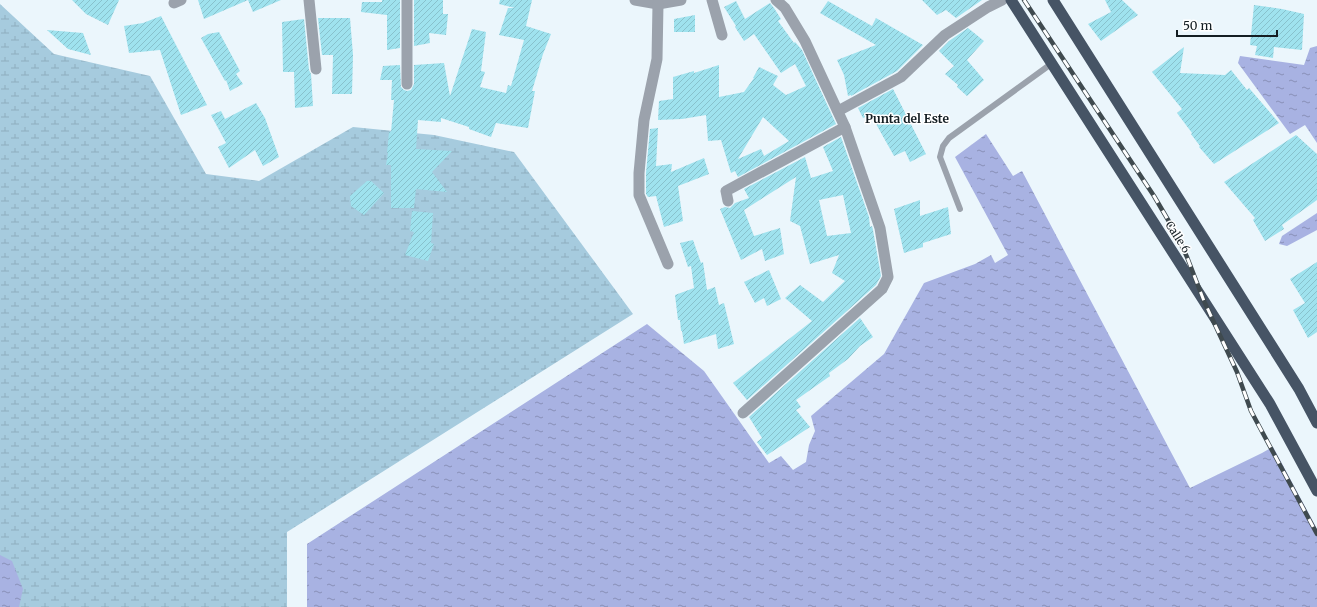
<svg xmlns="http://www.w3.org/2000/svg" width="1317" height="607" viewBox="0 0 1317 607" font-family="Merriweather,serif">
  <defs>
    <pattern id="wetland-marsh" width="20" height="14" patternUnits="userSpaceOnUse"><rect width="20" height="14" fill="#a6cbde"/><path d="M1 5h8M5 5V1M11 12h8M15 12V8" fill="none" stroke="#8eaebe"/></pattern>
    <pattern id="water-ripples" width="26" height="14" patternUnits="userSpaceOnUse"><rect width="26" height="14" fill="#a8b2e2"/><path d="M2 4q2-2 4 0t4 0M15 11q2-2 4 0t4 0" fill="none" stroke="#8890b7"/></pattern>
    <pattern id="building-hatch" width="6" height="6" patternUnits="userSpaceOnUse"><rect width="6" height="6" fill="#9fe2ee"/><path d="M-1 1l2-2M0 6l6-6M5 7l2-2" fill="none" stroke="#88c1cc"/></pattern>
  </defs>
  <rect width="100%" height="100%" fill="#ebf6fc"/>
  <path fill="url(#wetland-marsh)" d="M 0,4 L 54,54 L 150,76 L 206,174 L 259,181 L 353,127 L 434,135 L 514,152 L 633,314 L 287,532 L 287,607 L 0,607 Z"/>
  <g fill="url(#water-ripples)">
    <path d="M 1317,46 L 1317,143 L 1305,125 L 1290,134 L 1238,63 L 1240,56 L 1304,65 L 1310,48 Z"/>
    <path d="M 986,134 L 1013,176 L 1022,171 L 1190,488 L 1262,453 L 1317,422 L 1317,607 L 307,607 L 307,544 L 647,324 L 704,371 L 769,463 L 781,456 L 793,470 L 806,462 L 809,445 L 815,431 L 811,416 L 884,354 L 924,283 L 975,264 L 991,255 L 995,263 L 1008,255 L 955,157 Z"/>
    <path d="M 1317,213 L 1317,230 L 1287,246 L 1279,244 L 1282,236 Z"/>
    <path d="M 0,555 L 12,561 L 23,589 L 19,607 L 0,607 Z"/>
  </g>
  <path fill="#ebf6fc" d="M 1317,420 L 1317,529 L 1272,445 Z"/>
  <g fill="url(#building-hatch)" fill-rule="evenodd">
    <path d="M 72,0 L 119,0 L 108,25 L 86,14 Z"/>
    <path d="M 198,0 L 281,0 L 253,12 L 248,0 L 204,19 Z"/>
    <path d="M 382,0 L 400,0 L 400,48 L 387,50 L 387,15 L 361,12 L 362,2 L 382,2 Z"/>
    <path d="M 414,0 L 443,0 L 443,14 L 448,14 L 446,35 L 429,33 L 430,43 L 414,46 Z"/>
    <path d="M 500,0 L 532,0 L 526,26 L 551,34 L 543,54 L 532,91 L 535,91 L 528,128 L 496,123 L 491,137 L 469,129 L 469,127 L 441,118 L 441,122 L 418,120 L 416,149 L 452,151 L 432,172 L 447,192 L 416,189 L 414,208 L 391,208 L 391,165 L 386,165 L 388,153 L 387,153 L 389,132 L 391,132 L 394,100 L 391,100 L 392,80 L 380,80 L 383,66 L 400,65 L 401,87 L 404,90 L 407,91 L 411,90 L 414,84 L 414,65 L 444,63 L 450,96 L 472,29 L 486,32 L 481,71 L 485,72 L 480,87 L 506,93 L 508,85 L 511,86 L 524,40 L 499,35 L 508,8 L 515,8 L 499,4 Z"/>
    <path d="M 922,0 L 982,0 L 956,18 L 946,10 L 937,15 Z"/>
    <path d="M 1105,0 L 1122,0 L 1138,15 L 1101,41 L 1088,24 L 1111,12 Z"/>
    <path d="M 736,1 L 745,19 L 770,3 L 774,8 L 781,19 L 778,21 L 794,43 L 795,42 L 802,50 L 836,124 L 738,177 L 735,171 L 731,173 L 721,140 L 708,141 L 706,115 L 682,119 L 658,120 L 659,101 L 673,99 L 673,77 L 694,71 L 694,73 L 719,65 L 719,97 L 744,92 L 754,78 L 753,78 L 759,67 L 778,76 L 773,85 L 786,95 L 806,86 L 795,64 L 781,73 L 754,34 L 744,41 L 735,27 L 736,26 L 724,7 ZM 763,117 L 789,141 L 764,156 L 761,149 L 738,159 Z"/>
    <path d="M 828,1 L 872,26 L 876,18 L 923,45 L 897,71 L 851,96 L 851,95 L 848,96 L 844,75 L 837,60 L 876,45 L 820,13 Z"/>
    <path d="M 1254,5 L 1282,9 L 1304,14 L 1302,50 L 1274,47 L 1273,58 L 1255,55 L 1257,46 L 1250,45 Z"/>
    <path d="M 695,15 L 695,32 L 674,32 L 674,19 Z"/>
    <path d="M 161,16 L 207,105 L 181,115 L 160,50 L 129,53 L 124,26 L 143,23 Z"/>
    <path d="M 318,18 L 350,18 L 353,55 L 352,94 L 332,94 L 333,55 L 322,55 Z"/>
    <path d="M 304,19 L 309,70 L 311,74 L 313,106 L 295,108 L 294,72 L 283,72 L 282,22 Z"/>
    <path d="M 968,28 L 984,41 L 967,60 L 984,80 L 967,96 L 957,87 L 958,85 L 945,74 L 954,66 L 939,51 L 949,41 Z"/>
    <path d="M 47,30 L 83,33 L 91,55 L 68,49 Z"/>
    <path d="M 219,32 L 240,71 L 236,74 L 243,84 L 230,91 L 226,80 L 225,81 L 201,38 L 208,34 Z"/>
    <path d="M 1184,47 L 1180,73 L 1225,75 L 1231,70 L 1247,90 L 1249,88 L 1279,123 L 1214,164 L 1199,147 L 1200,146 L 1191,134 L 1192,133 L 1177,113 L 1182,109 L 1152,72 Z"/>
    <path d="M 893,89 L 926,154 L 910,162 L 905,151 L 894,156 L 871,115 L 863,118 L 858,108 Z"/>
    <path d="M 256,103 L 265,118 L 279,157 L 263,166 L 255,150 L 229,168 L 218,147 L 226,143 L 211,115 L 221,111 L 225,119 Z"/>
    <path d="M 658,128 L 656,166 L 672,164 L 671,172 L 704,158 L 709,174 L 678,186 L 683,221 L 664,227 L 656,196 L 648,197 L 646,194 L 646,173 L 650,129 Z"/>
    <path d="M 1296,135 L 1317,154 L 1317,200 L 1282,225 L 1284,229 L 1265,241 L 1253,220 L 1255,218 L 1224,182 Z"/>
    <path d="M 841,137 L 869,217 L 870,227 L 872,226 L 873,230 L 881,276 L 876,285 L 747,400 L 733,383 L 812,321 L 785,298 L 800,285 L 823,302 L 845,281 L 832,273 L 839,255 L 810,264 L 800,226 L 790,221 L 796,177 L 744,210 L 754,236 L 780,228 L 784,254 L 765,261 L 762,249 L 741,260 L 720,209 L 725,207 L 730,208 L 735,203 L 749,198 L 744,189 L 805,157 L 811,178 L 833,171 L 823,147 ZM 843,195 L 851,233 L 827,236 L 819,200 Z"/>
    <path d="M 367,181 L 371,181 L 384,193 L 364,215 L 351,206 L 350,196 Z"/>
    <path d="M 920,200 L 920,216 L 948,207 L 951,234 L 923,243 L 923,247 L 904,253 L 894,209 Z"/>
    <path d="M 412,211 L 433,213 L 431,243 L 434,244 L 428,261 L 405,255 L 414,232 L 410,231 Z"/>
    <path d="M 693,240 L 701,263 L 703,262 L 707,290 L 715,287 L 719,305 L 724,303 L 734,344 L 718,349 L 716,334 L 684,344 L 682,331 L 681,331 L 680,320 L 678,320 L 675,295 L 694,288 L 691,266 L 688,267 L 680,243 Z"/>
    <path d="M 1317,262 L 1317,332 L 1308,338 L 1293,310 L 1305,303 L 1290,279 Z"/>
    <path d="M 769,270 L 781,299 L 767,306 L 764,298 L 755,303 L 744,282 Z"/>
    <path d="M 860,318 L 873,337 L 860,346 L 848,359 L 829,373 L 830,376 L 796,400 L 801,407 L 796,410 L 810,427 L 767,455 L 757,442 L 762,438 L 749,417 Z"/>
  </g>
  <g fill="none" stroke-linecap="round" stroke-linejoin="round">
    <path stroke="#9ba2ac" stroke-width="6" d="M 960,209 L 940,157 L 943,146 L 949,138 L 1051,64"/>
    <g stroke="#9ba2ac" stroke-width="11">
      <path d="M 309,0 L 316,69"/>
      <path d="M 407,0 L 407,84"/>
      <path d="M 635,0 L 658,4 L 681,0"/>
      <path d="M 712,0 L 722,35"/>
      <path d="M 174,3 L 181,0"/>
      <path d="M 658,4 L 657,59 L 644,120 L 639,173 L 639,195 L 668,264"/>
      <path d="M 838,111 L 901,77 L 945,35 L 988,7 L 1002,0"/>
      <path d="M 728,201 L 726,191 L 845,127"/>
      <path d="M 743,413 L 882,289 L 888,277 L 880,228 L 845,127 L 805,41 L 785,8 L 776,0"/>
    </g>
    <g stroke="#465465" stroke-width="11">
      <path d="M 1011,0 L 1270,404 L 1317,491"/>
      <path d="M 1053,0 L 1299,389 L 1317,423"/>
    </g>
    <g stroke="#3f4a4f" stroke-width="4.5">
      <path id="rail" d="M 1024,0 L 1154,196 L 1174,230 L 1187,257 L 1204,301 L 1237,372 L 1251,411 L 1317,534"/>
    </g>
    <use href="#rail" stroke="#fff" stroke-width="3" stroke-dasharray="9" stroke-linecap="butt"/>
  </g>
  <g text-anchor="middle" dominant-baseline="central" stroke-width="3" stroke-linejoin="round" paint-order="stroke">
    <g font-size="11" fill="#141e23" stroke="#fff">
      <text transform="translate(1178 237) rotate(57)">Calle 6</text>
    </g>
    <g font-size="12" font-weight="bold" fill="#141e23" stroke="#fff">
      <text x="907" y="118">Punta del Este</text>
    </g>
  </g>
  <path d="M1177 30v6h100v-6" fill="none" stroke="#141e23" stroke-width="2"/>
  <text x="1183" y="30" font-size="12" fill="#141e23" stroke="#ffffff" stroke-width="3" paint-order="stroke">50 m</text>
</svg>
